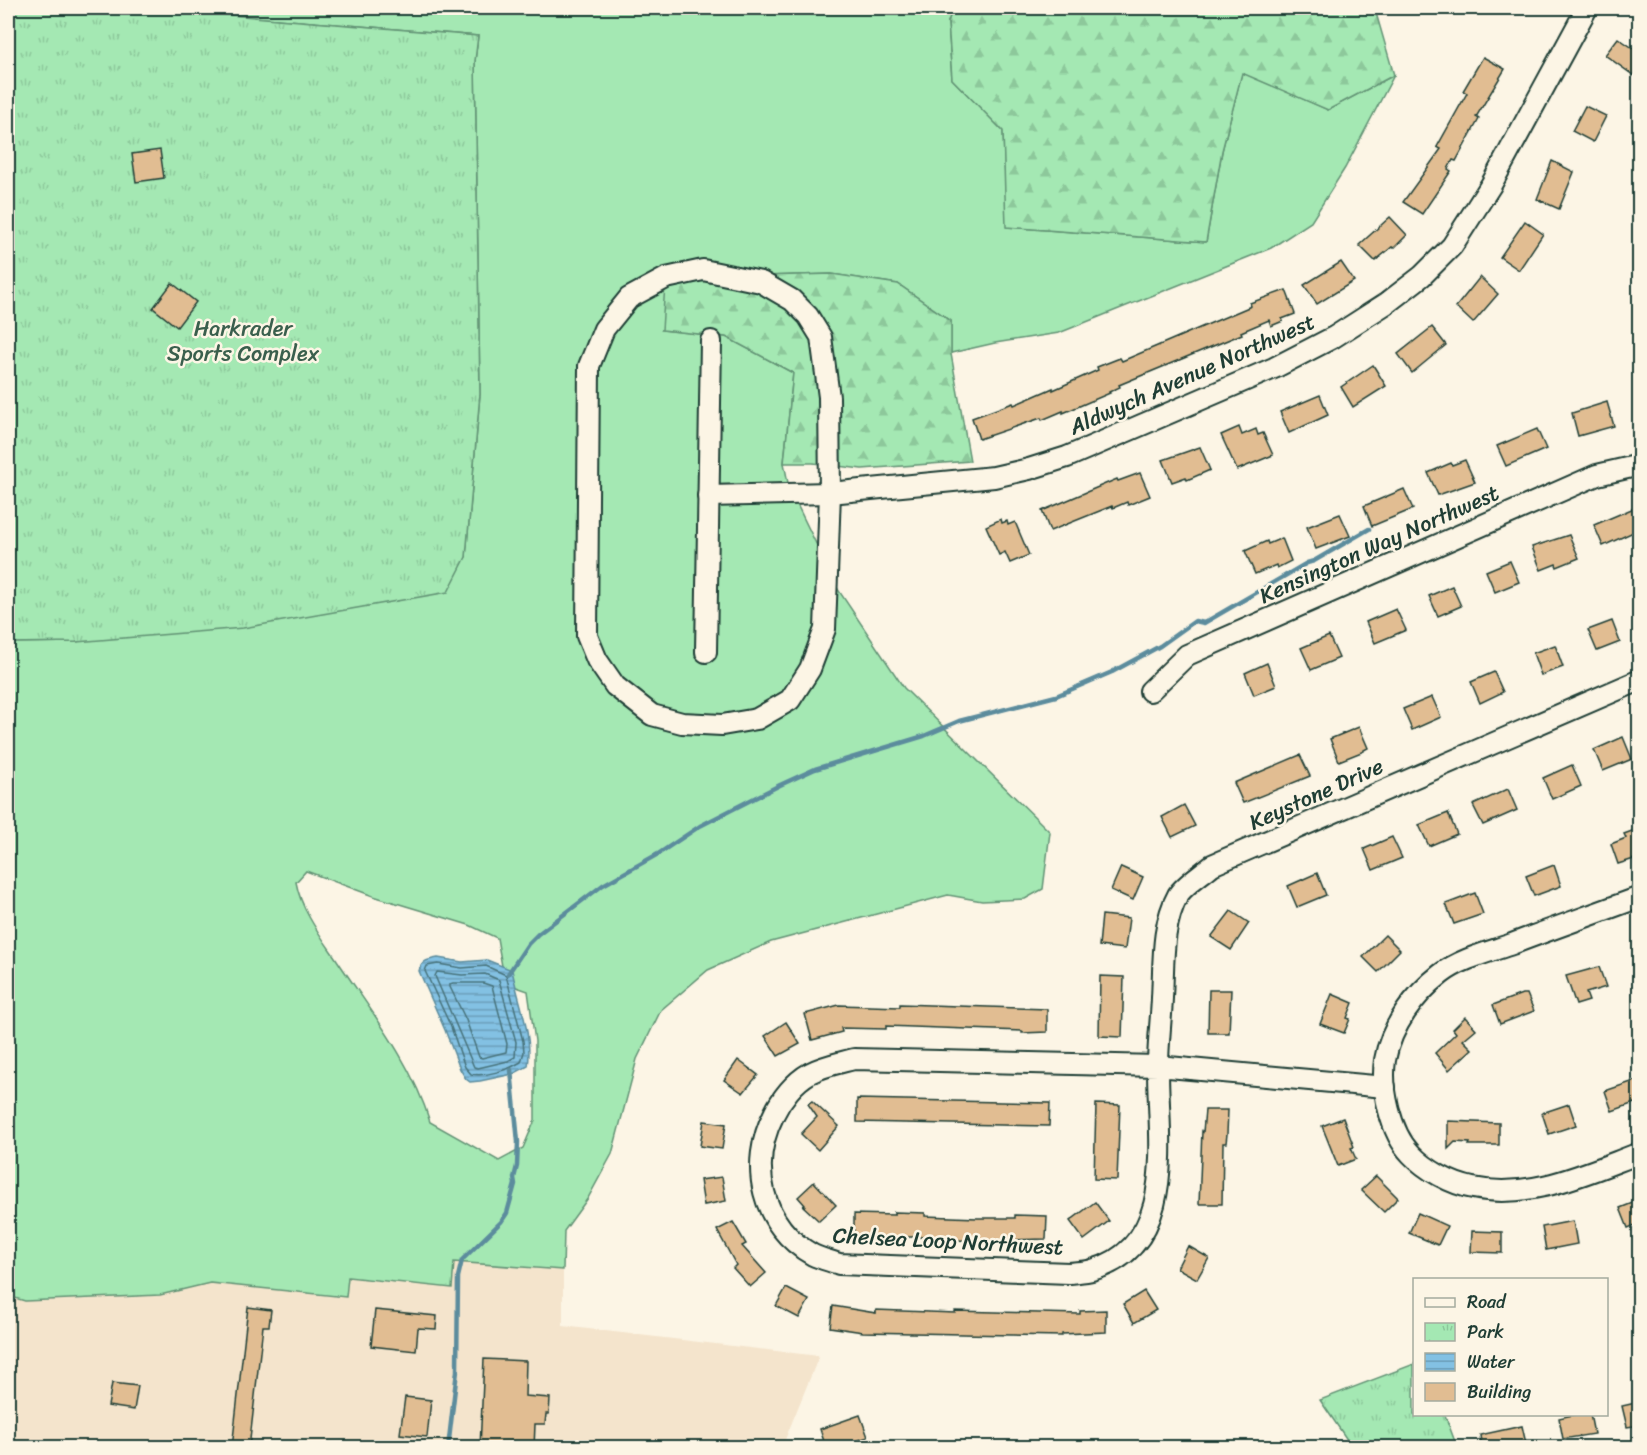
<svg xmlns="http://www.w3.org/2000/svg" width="1647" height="1455" viewBox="0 0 1647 1455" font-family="Sriracha,sans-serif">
  <defs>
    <pattern id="forest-firs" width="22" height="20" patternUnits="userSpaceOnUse" patternTransform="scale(1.5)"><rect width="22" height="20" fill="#a4e8b3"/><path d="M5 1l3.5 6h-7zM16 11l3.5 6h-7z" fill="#8dc89b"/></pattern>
    <pattern id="park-tufts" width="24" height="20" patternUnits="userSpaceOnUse" patternTransform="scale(1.5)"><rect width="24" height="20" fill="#a4e8b3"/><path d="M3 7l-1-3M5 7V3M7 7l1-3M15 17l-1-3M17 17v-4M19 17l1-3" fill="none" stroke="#8dc89b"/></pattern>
    <pattern id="water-rules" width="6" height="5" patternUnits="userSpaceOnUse" patternTransform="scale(1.5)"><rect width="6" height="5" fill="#83c1e3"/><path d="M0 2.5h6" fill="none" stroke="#6b9eb9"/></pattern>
  </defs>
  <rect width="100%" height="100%" fill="#fcf5e5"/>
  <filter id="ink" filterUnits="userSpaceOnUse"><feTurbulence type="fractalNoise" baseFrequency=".0167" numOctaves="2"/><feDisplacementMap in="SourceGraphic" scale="12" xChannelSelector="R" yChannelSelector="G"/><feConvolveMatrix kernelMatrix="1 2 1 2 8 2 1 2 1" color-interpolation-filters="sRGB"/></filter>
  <g filter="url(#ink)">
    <path fill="#f4e4cc" d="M 453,1262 L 563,1270 L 563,1326 L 819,1356 L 782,1447 L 8,1447 L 8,1296 L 25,1301 L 160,1295 L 210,1283 L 346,1297 L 347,1277 L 451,1287 Z"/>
    <path fill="#a4e8b3" stroke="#629274" stroke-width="1.5" fill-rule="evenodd" d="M 182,8 L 953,8 L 948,22 L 952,79 L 1003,131 L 1007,227 L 1206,242 L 1222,151 L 1242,72 L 1328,110 L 1394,75 L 1345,168 L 1311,222 L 1271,248 L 1059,333 L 995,343 L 951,353 L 951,321 L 898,284 L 831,274 L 729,277 L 662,330 L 726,337 L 793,373 L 784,463 L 789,488 L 839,591 L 904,688 L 1050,832 L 1043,889 L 1025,899 L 982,901 L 948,895 L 771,942 L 708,970 L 661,1010 L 637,1059 L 612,1154 L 588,1198 L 564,1231 L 563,1270 L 454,1262 L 452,1288 L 348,1277 L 346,1297 L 210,1283 L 160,1295 L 25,1301 L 8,1296 L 8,643 L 76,642 L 466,557 L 480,394 L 475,61 L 478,36 L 195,12 ZM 306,871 L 373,896 L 469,925 L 497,938 L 505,983 L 528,991 L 535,1041 L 535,1120 L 523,1148 L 499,1161 L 430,1122 C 412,1063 373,1014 339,963 C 323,939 301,911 296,882 Z"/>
    <g fill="url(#forest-firs)" stroke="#629274" stroke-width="1.5">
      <path d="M 953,8 L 1376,8 L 1376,13 L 1394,75 L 1328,110 L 1242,73 L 1222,151 L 1206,242 L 1006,227 L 1003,131 L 952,79 L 948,22 Z"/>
      <path d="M 832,274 L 898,284 L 951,321 L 951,354 L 970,461 L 862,469 L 813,463 L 784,463 L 793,373 L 726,337 L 662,330 L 665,284 L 729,277 Z"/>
    </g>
    <g fill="url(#park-tufts)" stroke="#629274" stroke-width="1.5">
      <path d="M 8,8 L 182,8 L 195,12 L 478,36 L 475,61 L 480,394 L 466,557 L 448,592 L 243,628 L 76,642 L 8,643 Z"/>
      <path d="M 1414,1364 L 1414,1414 L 1445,1415 L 1457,1447 L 1352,1447 L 1320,1400 Z"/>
    </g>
    <path fill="url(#water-rules)" stroke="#5b8c9d" stroke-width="1.5" d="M 438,958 L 462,962 L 487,960 L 512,970 C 518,1001 533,1035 528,1066 L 513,1074 L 480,1081 L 470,1082 L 466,1079 L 460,1069 L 445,1030 L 419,971 C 422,960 428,960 438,958 Z"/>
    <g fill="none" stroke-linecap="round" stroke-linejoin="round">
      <g stroke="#47727a" stroke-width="1.5">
        <path d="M 438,964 L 462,968 L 486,966 L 506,975 L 523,1041 L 524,1052 L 521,1062 C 508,1070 486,1077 471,1074 L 465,1067 L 451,1027 L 425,971 L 427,966 Z"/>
        <path d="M 437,972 L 462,975 L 485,974 L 499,980 L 516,1042 L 515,1057 L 508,1061 L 478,1068 L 474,1067 L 435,976 Z"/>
        <path d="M 453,983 L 483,983 L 492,986 L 507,1044 L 506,1052 L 482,1058 L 479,1057 L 466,1020 L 450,987 L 450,984 Z"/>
      </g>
      <g stroke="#5b8c9d" stroke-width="4.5">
        <path d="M 508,974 L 528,944 L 538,934 L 603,885 L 658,854 L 700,826 L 780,785 L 815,769 L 924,736 L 959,721 L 1056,696 L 1112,672 L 1160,646 L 1195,621 L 1204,623 L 1307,563 L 1314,561 L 1369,529"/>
        <path d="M 448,1448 L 457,1371 L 458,1277 L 462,1260 L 501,1222 L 507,1213 L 515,1184 L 514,1178 L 517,1166 L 518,1142 L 511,1070"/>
      </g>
    </g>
    <g fill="#e1bd92" stroke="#1f3d34" stroke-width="1.5">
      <path d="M 1618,38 L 1640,53 L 1640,80 L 1605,55 Z"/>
      <path d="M 1483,57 L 1505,69 L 1476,117 L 1479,119 L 1456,161 L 1453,160 L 1448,169 L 1451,171 L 1422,214 L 1403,202 L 1441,149 L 1437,147 L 1467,93 L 1463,91 Z"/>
      <path d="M 1585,106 L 1606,116 L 1593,142 L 1572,131 Z"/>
      <path d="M 160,150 L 164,178 L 136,182 L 132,154 Z"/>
      <path d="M 1552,161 L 1574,172 L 1559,209 L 1537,199 Z"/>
      <path d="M 1390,217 L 1407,235 L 1394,248 L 1392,247 L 1375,261 L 1359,245 Z"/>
      <path d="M 1525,221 L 1543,234 L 1519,270 L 1500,257 Z"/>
      <path d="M 1341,262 L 1354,281 L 1317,304 L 1304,285 Z"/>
      <path d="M 1480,277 L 1498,294 L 1473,323 L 1456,307 Z"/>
      <path d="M 172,283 L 196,302 L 177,327 L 153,308 Z"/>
      <path d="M 1286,290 L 1295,314 L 1282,319 L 1283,321 L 1271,326 L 1269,320 L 1241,332 L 1242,334 L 1119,385 L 1120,387 L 1109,392 L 1110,393 L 1063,413 L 1063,411 L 1042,420 L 1041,418 L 979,439 L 972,418 L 1013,403 L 1014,405 L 1053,388 L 1053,390 L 1098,370 L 1097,367 L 1120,358 L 1122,361 L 1251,306 L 1250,303 Z"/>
      <path d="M 1432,327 L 1446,345 L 1412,373 L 1398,354 Z"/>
      <path d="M 1373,365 L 1386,386 L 1353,407 L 1341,387 Z"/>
      <path d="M 1320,395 L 1328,415 L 1289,433 L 1280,412 Z"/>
      <path d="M 1607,402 L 1614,426 L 1578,436 L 1572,413 Z"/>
      <path d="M 1239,427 L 1242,435 L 1256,429 L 1258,435 L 1263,433 L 1273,455 L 1237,470 L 1221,435 Z"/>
      <path d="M 1537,429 L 1546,449 L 1506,466 L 1497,446 Z"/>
      <path d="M 1200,447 L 1210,470 L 1187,480 L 1186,477 L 1172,482 L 1163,460 Z"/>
      <path d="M 1465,460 L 1475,482 L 1438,495 L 1428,473 L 1451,463 L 1452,465 Z"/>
      <path d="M 1140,473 L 1150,496 L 1128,505 L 1127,502 L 1113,508 L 1112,506 L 1050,531 L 1042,511 L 1117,479 L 1118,481 Z"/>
      <path d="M 1404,489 L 1413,509 L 1372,526 L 1364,506 Z"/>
      <path d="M 1634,508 L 1640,522 L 1640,529 L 1603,546 L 1594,525 Z"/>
      <path d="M 1340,514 L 1350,536 L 1316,549 L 1307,527 Z"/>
      <path d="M 1001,519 L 1002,523 L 1007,521 L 1008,525 L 1015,522 L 1029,555 L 1010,563 L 1005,552 L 999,555 L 986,526 Z"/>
      <path d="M 1569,535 L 1579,558 L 1557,567 L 1556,564 L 1541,570 L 1532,547 Z"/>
      <path d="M 1282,538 L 1291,561 L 1277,568 L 1276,565 L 1255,574 L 1245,551 L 1267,541 L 1268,544 Z"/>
      <path d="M 1510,561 L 1519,582 L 1495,592 L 1486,571 Z"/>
      <path d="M 1452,586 L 1461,606 L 1438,616 L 1429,596 Z"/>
      <path d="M 1396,609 L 1406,630 L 1375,643 L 1366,622 Z"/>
      <path d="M 1612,621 L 1620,642 L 1597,651 L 1588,630 Z"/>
      <path d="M 1329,636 L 1339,658 L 1311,670 L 1301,648 Z"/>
      <path d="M 1555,645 L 1563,667 L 1541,675 L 1533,653 Z"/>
      <path d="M 1267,663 L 1276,686 L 1254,695 L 1245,673 Z"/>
      <path d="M 1494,672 L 1503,692 L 1480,703 L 1471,682 Z"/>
      <path d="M 1432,697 L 1441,717 L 1412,730 L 1403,709 Z"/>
      <path d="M 1359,727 L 1368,748 L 1364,750 L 1364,751 L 1339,761 L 1330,739 Z"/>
      <path d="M 1623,737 L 1632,759 L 1603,771 L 1594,750 Z"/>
      <path d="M 1300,755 L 1310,776 L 1243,803 L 1234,783 Z"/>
      <path d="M 1572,765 L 1581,786 L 1552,799 L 1543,778 Z"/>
      <path d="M 1508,789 L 1517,810 L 1483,825 L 1473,805 Z"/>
      <path d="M 1184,805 L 1195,826 L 1172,837 L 1162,817 Z"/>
      <path d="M 1448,813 L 1457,834 L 1429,846 L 1419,825 Z"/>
      <path d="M 1640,828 L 1640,870 L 1638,870 L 1634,859 L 1618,864 L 1611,844 L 1626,838 L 1624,834 Z"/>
      <path d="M 1392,837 L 1402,858 L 1373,870 L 1364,849 Z"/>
      <path d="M 1554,865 L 1561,886 L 1534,896 L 1526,876 Z"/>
      <path d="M 1121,867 L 1143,877 L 1133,900 L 1111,890 Z"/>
      <path d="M 1317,873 L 1326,895 L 1297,907 L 1288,886 Z"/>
      <path d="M 1475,893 L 1483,914 L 1454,924 L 1446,904 Z"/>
      <path d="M 1231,911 L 1249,923 L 1231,950 L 1211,937 Z"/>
      <path d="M 1102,915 L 1129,918 L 1125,949 L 1099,946 Z"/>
      <path d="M 1385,935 L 1400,950 L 1378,972 L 1363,957 Z"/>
      <path d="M 1599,967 L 1606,987 L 1586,993 L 1589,1001 L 1576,1005 L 1566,976 Z"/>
      <path d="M 1100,976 L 1124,977 L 1122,1037 L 1099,1036 Z"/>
      <path d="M 1209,990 L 1231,990 L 1229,1033 L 1208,1033 Z"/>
      <path d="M 1332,994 L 1353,1003 L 1347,1018 L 1350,1019 L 1344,1033 L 1320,1024 Z"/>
      <path d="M 1522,994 L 1527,994 L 1534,1011 L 1500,1024 L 1493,1005 Z"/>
      <path d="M 900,1004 L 1047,1009 L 1047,1032 L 1022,1033 L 1022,1031 L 886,1026 L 886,1029 L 841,1028 L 842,1032 L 812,1040 L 805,1014 L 839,1005 L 900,1007 Z"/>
      <path d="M 1465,1017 L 1476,1029 L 1463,1040 L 1472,1049 L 1449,1070 L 1435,1053 L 1456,1033 L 1453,1029 Z"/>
      <path d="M 786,1022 L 800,1044 L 778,1056 L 765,1036 Z"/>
      <path d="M 738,1060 L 758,1075 L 743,1093 L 724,1080 Z"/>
      <path d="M 1640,1079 L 1640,1101 L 1612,1111 L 1605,1091 Z"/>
      <path d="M 857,1099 L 1050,1103 L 1049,1126 L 857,1122 Z"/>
      <path d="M 812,1101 L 839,1126 L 818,1150 L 801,1134 L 817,1117 L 808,1104 Z"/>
      <path d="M 1096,1104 L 1120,1105 L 1117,1180 L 1094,1179 Z"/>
      <path d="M 1569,1104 L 1576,1125 L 1549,1134 L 1542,1113 Z"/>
      <path d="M 1205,1110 L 1228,1110 L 1227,1134 L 1226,1143 L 1223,1143 L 1222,1204 L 1199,1204 L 1202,1131 L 1203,1132 Z"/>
      <path d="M 1343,1118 L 1354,1147 L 1351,1148 L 1356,1159 L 1338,1166 L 1322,1126 Z"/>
      <path d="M 704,1121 L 726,1124 L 722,1149 L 700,1146 Z"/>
      <path d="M 1448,1121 L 1499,1123 L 1499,1145 L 1469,1145 L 1470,1143 L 1455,1142 L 1448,1149 Z"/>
      <path d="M 1376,1176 L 1398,1198 L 1384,1212 L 1361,1190 Z"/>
      <path d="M 722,1177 L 726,1201 L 704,1205 L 700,1180 Z"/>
      <path d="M 814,1182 L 836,1205 L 819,1221 L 803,1206 L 805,1205 L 798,1197 Z"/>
      <path d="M 1640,1200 L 1640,1223 L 1628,1228 L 1620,1208 Z"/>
      <path d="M 1095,1202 L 1109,1221 L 1084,1240 L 1070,1221 Z"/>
      <path d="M 894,1212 L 925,1213 L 925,1216 L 977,1218 L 1015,1218 L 1015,1215 L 1047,1216 L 1046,1239 L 979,1241 L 933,1239 L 933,1237 L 854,1237 L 854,1214 L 894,1215 Z"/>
      <path d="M 1418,1213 L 1447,1226 L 1438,1245 L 1409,1233 Z"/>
      <path d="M 1573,1221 L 1577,1244 L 1546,1250 L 1542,1227 Z"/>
      <path d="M 733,1222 L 746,1244 L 742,1246 L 766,1273 L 750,1287 L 733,1268 L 736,1265 L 717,1230 Z"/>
      <path d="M 1472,1231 L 1502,1232 L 1502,1253 L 1471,1252 Z"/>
      <path d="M 1188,1246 L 1209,1258 L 1197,1279 L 1177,1268 Z"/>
      <path d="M 786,1288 L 809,1300 L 799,1318 L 776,1306 Z"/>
      <path d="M 1144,1291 L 1156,1310 L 1134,1323 L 1123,1304 Z"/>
      <path d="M 833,1306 L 876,1313 L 876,1310 L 955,1313 L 955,1311 L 1080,1314 L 1080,1311 L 1106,1310 L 1106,1332 L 1062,1334 L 1062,1336 L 863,1332 L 830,1327 Z"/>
      <path d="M 248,1307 L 271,1310 L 269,1326 L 263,1326 L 249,1448 L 232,1448 Z"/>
      <path d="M 375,1310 L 437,1316 L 436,1329 L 418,1328 L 416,1351 L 371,1346 Z"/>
      <path d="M 484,1359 L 526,1361 L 525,1396 L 550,1398 L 549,1414 L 546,1414 L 545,1424 L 535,1424 L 534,1448 L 480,1448 Z"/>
      <path d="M 112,1383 L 138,1386 L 134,1410 L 108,1406 Z"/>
      <path d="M 405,1397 L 431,1400 L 427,1437 L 400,1434 Z"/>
      <path d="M 1640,1402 L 1640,1425 L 1627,1427 L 1622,1406 Z"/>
      <path d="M 1577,1414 L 1590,1414 L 1594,1434 L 1563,1439 L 1559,1418 Z"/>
      <path d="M 860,1415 L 868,1437 L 859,1440 L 861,1444 L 851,1448 L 826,1448 L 820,1429 Z"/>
      <path d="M 1522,1426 L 1527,1448 L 1482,1448 L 1480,1435 Z"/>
    </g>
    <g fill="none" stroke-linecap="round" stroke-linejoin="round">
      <g stroke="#1f3d34" stroke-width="24">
        <g id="minor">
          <path d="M 703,270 L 761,282 L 792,300 L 808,316 L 821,337 L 829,397 L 830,493 L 825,629 L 810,669 L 790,700 L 757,719 L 722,725 L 682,723 L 652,715 L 615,686 L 597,660 L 587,636 L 589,366 L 604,329 L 629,298 L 666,278 Z"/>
          <path d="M 708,496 L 830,493 L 994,477 L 1029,469 L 1067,457 L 1274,368 L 1334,337 L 1387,303 L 1422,276 L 1452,246 L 1491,185 L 1587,8"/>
          <path d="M 706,652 L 711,341"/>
          <path d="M 1150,691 L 1187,655 L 1597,475 L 1640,465"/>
          <path d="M 1640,897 C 1597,913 1554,928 1512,944 C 1489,952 1460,959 1441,974 C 1415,994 1391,1026 1385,1060 C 1381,1088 1390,1132 1411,1154 C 1426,1170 1451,1184 1473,1188 C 1531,1200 1586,1173 1640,1153"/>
          <path d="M 1385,1087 L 1158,1066 L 854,1059 C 839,1063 823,1066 810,1073 C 794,1082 781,1099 774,1114 C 748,1165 761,1226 813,1255 C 821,1259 831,1261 839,1264 L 1069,1273 C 1076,1272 1085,1272 1092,1270 C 1181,1245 1157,1134 1158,1066 C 1158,1044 1161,1021 1162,998 C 1164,964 1161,926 1178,895 C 1185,884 1202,874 1212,865 L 1640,680"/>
        </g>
      </g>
      <use href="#minor" stroke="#fcf5e5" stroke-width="20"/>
    </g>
  </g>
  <g text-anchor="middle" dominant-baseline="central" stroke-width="5" stroke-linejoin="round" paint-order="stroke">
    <g font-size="22" fill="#3a5f4d" stroke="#fcf5e5">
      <text x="243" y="328">Harkrader<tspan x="243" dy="25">Sports Complex</tspan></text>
    </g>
    <g font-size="22" fill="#1f3d34" stroke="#fcf5e5">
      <text transform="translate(1192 374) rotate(-24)">Aldwych Avenue Northwest</text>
      <text transform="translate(1379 544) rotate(-24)">Kensington Way Northwest</text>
      <text transform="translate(1316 794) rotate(-24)">Keystone Drive</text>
      <text transform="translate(948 1241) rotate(3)">Chelsea Loop Northwest</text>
    </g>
  </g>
  <rect width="1647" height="1455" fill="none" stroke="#fcf5e5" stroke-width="30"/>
  <rect x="15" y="15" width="1617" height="1425" fill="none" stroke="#1f3d34" stroke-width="2" filter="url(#ink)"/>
  <rect x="1413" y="1278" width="195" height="138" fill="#fcf5e5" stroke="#a4ab9e" stroke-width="1.5"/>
  <rect x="1425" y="1298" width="30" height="9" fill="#fcf5e5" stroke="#a4ab9e" stroke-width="1.5"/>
  <text x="1467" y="1308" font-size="18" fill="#1f3d34">Road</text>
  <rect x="1425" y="1323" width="30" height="18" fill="url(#park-tufts)" stroke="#a4ab9e" stroke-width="1.5"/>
  <text x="1467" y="1338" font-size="18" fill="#1f3d34">Park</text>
  <rect x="1425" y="1353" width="30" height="18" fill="url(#water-rules)" stroke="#a4ab9e" stroke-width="1.5"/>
  <text x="1467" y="1368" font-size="18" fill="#1f3d34">Water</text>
  <rect x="1425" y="1383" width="30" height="18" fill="#e1bd92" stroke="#a4ab9e" stroke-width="1.5"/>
  <text x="1467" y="1398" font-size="18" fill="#1f3d34">Building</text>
</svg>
